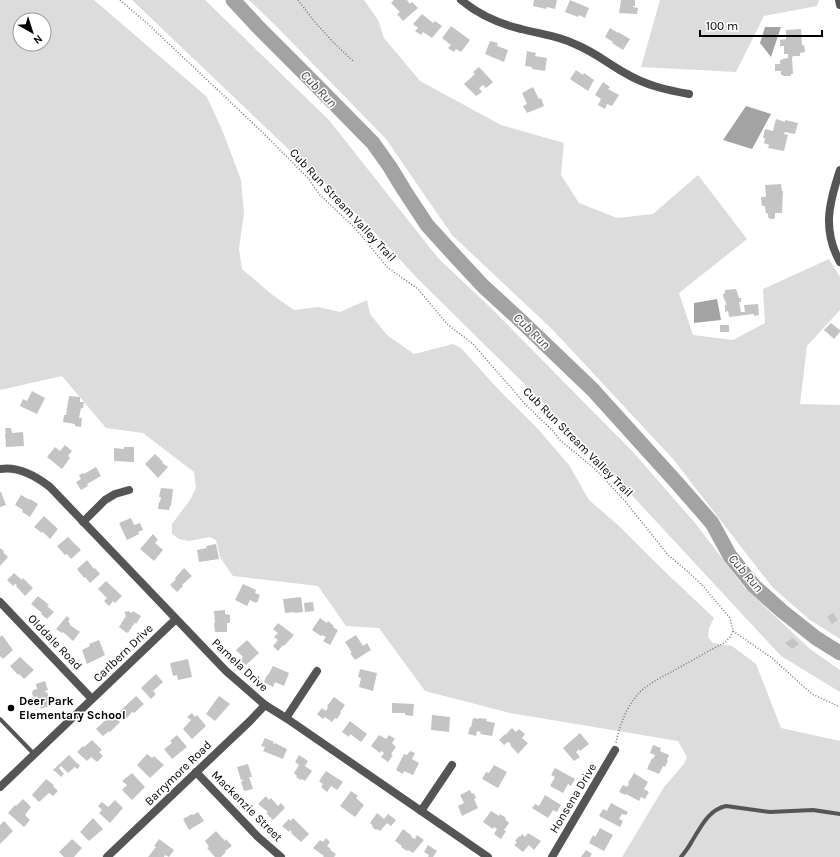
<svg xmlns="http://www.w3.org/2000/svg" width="840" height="857" viewBox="0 0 840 857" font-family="Karla,sans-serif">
  <rect width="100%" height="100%" fill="#fff"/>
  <g fill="#dcdcdc" fill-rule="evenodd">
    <path d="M 0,0 L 94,0 L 207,97 L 223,132 L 241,180 L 244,213 L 239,249 L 242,269 L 270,293 L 294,310 L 318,307 L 340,312 L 367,300 L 370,314 L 387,335 L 414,354 L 453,344 L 461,348 L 498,389 L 538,429 L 569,465 L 589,500 L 619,526 L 659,566 L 714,618 L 709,628 L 708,637 L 713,643 L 732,646 L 756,664 L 781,728 L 840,741 L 840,857 L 622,857 L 664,787 L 684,764 L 687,757 L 678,741 L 510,713 L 425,691 L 379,628 L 346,626 L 318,586 L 233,576 L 220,557 L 216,540 L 210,537 L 189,541 L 179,539 L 172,534 L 172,524 L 190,500 L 196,488 L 194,472 L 143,433 L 106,428 L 62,376 L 0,390 ZM 20,20 L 44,20 L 44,44 L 20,44 Z"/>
    <path d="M 132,0 L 205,0 L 329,120 L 438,258 L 494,311 L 633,452 L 695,523 L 744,587 L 810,649 L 840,670 L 840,692 L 781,656 L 575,434 L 417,278 L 367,224 Z"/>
    <path d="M 249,0 L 364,0 L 378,20 L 384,38 L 420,81 L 501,125 L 564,143 L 561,175 L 579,203 L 617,218 L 653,214 L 698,175 L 747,239 L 679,293 L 693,335 L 733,340 L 765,323 L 763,289 L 829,259 L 840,277 L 840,310 L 807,346 L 800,404 L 840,405 L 840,639 L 810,620 L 773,588 L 673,459 L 552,329 L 452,235 L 386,139 L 277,27 Z"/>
    <path d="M 660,0 L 819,0 L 817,6 L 764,16 L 736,72 L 641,67 Z"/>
  </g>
  <g fill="#a3a3a3">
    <path d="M 765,27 L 781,27 L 771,57 L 760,43 Z"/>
    <path d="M 746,106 L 771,114 L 752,149 L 723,140 Z"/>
    <path d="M 717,299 L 721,320 L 694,323 L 694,303 Z"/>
  </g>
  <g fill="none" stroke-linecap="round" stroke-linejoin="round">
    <path stroke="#a3a3a3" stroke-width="15" d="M 233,0 L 259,28 L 315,84 L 373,143 L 390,167 L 404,190 L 427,225 L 456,257 L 483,286 L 519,319 L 593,390 L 677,483 L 712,523 L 730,556 L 754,586 L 782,611 L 816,638 L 840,653"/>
  </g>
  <g fill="#c4c4c4">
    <path d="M 394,0 L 407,0 L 410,4 L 412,2 L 418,8 L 403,21 L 397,14 L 400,12 L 391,3 Z"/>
    <path d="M 534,0 L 557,0 L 555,9 L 547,7 L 546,9 L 533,6 Z"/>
    <path d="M 570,0 L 589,8 L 585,18 L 579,15 L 578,17 L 565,12 Z"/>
    <path d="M 621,0 L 635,0 L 635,6 L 633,6 L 633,7 L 638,8 L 637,14 L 619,13 Z"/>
    <path d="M 422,14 L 433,23 L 435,21 L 442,26 L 432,38 L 423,32 L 421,35 L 415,31 L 418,28 L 413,24 Z"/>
    <path d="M 451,26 L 470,40 L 461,52 L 456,49 L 454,52 L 448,48 L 451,45 L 442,38 Z"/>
    <path d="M 610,28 L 618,33 L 618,32 L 630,39 L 623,50 L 612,43 L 613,42 L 605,37 Z"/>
    <path d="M 801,29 L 802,45 L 804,45 L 805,52 L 800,53 L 800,56 L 793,56 L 792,58 L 793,74 L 791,74 L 791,76 L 783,76 L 783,75 L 781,75 L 781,71 L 775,71 L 775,64 L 780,64 L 780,60 L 782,60 L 782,59 L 788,58 L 788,54 L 784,54 L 784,46 L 780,46 L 780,40 L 786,39 L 786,30 Z"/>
    <path d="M 490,41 L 498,43 L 497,46 L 508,50 L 504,62 L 485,54 Z"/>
    <path d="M 527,51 L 536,53 L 535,56 L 547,58 L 545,71 L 532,69 L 532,67 L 525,66 Z"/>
    <path d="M 479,67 L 493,82 L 486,88 L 483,85 L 479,88 L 482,92 L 476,96 L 464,84 L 475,74 L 473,72 Z"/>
    <path d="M 576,70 L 583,75 L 584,73 L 594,80 L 588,91 L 570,79 Z"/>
    <path d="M 603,82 L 610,87 L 608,89 L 619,95 L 612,106 L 607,104 L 605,109 L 598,105 L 601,99 L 595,95 Z"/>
    <path d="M 533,87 L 539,99 L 541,98 L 544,106 L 527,113 L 523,106 L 527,104 L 522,93 Z"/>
    <path d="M 776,119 L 785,122 L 785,120 L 798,123 L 795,134 L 785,132 L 784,134 L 788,135 L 784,151 L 768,148 L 769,145 L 764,143 L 765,138 L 763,138 L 765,129 L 773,131 Z"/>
    <path d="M 781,184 L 782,191 L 783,191 L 782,213 L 775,213 L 775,217 L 774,219 L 770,219 L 768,217 L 768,213 L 766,214 L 765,206 L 762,206 L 761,197 L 765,197 L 766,196 L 765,185 Z"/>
    <path d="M 736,289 L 739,298 L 741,298 L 741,302 L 739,302 L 741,312 L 745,312 L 744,305 L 758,304 L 759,315 L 754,316 L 754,314 L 729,317 L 728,311 L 725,312 L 725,305 L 727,305 L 726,304 L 725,300 L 726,299 L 724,300 L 723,294 L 725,293 L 725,290 Z"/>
    <path d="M 831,323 L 840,330 L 840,332 L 834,339 L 824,330 Z"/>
    <rect x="720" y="325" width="9" height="7"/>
    <path d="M 32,391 L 45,398 L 37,414 L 20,406 L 23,399 L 27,401 Z"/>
    <path d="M 69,396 L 80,397 L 80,402 L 84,402 L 83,408 L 81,408 L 79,418 L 82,418 L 81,427 L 75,426 L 75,424 L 63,422 L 64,415 L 66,415 Z"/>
    <path d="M 5,428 L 11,428 L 12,433 L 23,432 L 24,446 L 6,447 L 5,433 L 6,433 Z"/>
    <path d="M 65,445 L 72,451 L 68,456 L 70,458 L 62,469 L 47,457 L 55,447 L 60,451 Z"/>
    <path d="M 124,447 L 134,447 L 134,462 L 114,461 L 114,448 L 124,449 Z"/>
    <path d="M 155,454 L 163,462 L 162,463 L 168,467 L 158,478 L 145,464 Z"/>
    <path d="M 96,467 L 101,476 L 87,484 L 88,486 L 81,490 L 76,482 L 81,479 L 79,475 L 83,473 L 84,474 Z"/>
    <path d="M 161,488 L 173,489 L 171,506 L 170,506 L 169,510 L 158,509 L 159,502 L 160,502 L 161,497 L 159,497 Z"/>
    <path d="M 0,492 L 1,492 L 6,505 L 0,507 Z"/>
    <path d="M 21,495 L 30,500 L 30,499 L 38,504 L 30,517 L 22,512 L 23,510 L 15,505 Z"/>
    <path d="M 44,516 L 58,529 L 50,539 L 43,532 L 42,533 L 34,527 Z"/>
    <path d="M 131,518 L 134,525 L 140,523 L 143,530 L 138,532 L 139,534 L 127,540 L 119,523 Z"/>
    <path d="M 153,534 L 158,540 L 155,543 L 163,550 L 154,561 L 140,549 Z"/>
    <path d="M 68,537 L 81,550 L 71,559 L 67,554 L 65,555 L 57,546 Z"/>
    <path d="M 216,544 L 219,559 L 199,562 L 197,550 L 207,548 L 206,546 Z"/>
    <path d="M 0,548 L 4,551 L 3,552 L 8,557 L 0,566 Z"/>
    <path d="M 87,560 L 94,569 L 95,568 L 100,574 L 90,583 L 85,577 L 84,578 L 77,569 Z"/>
    <path d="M 184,568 L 192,576 L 182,585 L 183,586 L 177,592 L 170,585 L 176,579 L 175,578 Z"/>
    <path d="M 14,573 L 22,580 L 23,578 L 33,588 L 25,596 L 16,586 L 17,585 L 15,584 L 13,586 L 7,580 Z"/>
    <path d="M 106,581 L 122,596 L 115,603 L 113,601 L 109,606 L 104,601 L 107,598 L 98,589 Z"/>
    <path d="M 243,584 L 256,590 L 255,593 L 260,595 L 257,603 L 256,602 L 256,603 L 250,600 L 247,606 L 235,600 Z"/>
    <path d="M 38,596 L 49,605 L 47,606 L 54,612 L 47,619 L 41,614 L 42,613 L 31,604 Z"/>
    <path d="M 301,597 L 303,612 L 294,613 L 294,612 L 285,613 L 283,599 Z"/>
    <path d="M 313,602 L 314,611 L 305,612 L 304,603 Z"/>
    <path d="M 225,610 L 225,614 L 230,615 L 230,623 L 227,623 L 227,632 L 215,632 L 214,623 L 215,623 L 214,611 Z"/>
    <path d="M 126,611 L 127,612 L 128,611 L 132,613 L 133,611 L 141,616 L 136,624 L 134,622 L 134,625 L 133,625 L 130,630 L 130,629 L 129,631 L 129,632 L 128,632 L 127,633 L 119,627 L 126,616 L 125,616 L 126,614 L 124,613 Z"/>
    <path d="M 833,613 L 838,620 L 832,624 L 827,617 Z"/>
    <path d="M 67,616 L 70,619 L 68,621 L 70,624 L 70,625 L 80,632 L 73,641 L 63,632 L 62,633 L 56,629 Z"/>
    <path d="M 320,618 L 327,623 L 328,621 L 334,626 L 333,627 L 338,630 L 330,645 L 323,641 L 326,637 L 322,635 L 321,636 L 312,630 Z"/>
    <path d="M 278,623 L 294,635 L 284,646 L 283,645 L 278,651 L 273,646 L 278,640 L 274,637 L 278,633 L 273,629 Z"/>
    <path d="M 2,635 L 13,650 L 3,659 L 0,656 L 0,637 Z"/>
    <path d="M 356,635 L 363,646 L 367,643 L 371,650 L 355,660 L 350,653 L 352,653 L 345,642 Z"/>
    <path d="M 793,638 L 799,644 L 792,649 L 785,643 Z"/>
    <path d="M 99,640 L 105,655 L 87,664 L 82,650 L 90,646 L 89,644 Z"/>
    <path d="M 247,640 L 259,653 L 246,665 L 240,660 L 243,657 L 236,650 Z"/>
    <path d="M 20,657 L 34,670 L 24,679 L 19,674 L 18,675 L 10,666 Z"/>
    <path d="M 188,659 L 192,677 L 178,680 L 177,675 L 173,676 L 170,663 Z"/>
    <path d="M 273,666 L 289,673 L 284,686 L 275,682 L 273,687 L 264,682 L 267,675 L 268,675 Z"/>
    <path d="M 360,669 L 377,673 L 373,691 L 359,687 L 361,678 L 358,677 Z"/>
    <path d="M 156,674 L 163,682 L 153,691 L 156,694 L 151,699 L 141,688 Z"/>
    <path d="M 45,681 L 48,690 L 45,691 L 46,693 L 47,692 L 51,705 L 41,709 L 37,696 L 35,697 L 33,696 L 32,693 L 33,690 L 37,689 L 36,684 Z"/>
    <path d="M 136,696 L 144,704 L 134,713 L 132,712 L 127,718 L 120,711 Z"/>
    <path d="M 219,696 L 230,704 L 215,721 L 206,714 Z"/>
    <path d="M 334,697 L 345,705 L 340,712 L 341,713 L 337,719 L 335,718 L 332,722 L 325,717 L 323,719 L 317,714 L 322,708 L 326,711 L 328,707 L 327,706 Z"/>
    <path d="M 392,703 L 414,704 L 413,716 L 405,715 L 405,713 L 392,713 Z"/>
    <path d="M 192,713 L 195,717 L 197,715 L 206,726 L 192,739 L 183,729 L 191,720 L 187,717 Z"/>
    <path d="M 112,714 L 120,722 L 110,732 L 109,731 L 103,736 L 96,729 Z"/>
    <path d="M 432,715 L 450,717 L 449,732 L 431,730 Z"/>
    <path d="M 473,718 L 479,719 L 479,718 L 487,719 L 486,721 L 495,723 L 492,736 L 480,734 L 481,732 L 477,731 L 476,736 L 468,734 L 470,727 L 471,727 Z"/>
    <path d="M 350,721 L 367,734 L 361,742 L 350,734 L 349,737 L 342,732 Z"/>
    <path d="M 512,728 L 516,732 L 519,729 L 525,734 L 522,738 L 528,743 L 518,754 L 510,745 L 511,744 L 508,742 L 504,745 L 499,740 L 505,734 L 505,735 Z"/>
    <path d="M 580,733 L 589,744 L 580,751 L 579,749 L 576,752 L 580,757 L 574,761 L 563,748 Z"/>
    <path d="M 177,735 L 187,747 L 172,759 L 164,749 L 172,743 L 170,741 Z"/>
    <path d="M 379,735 L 386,739 L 389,735 L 395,739 L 392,743 L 396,747 L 391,754 L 393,755 L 388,762 L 381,757 L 384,753 L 381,751 L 380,753 L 371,746 Z"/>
    <path d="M 265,738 L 274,742 L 273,744 L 274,744 L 275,743 L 287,749 L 283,759 L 263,751 L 265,747 L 261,746 Z"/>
    <path d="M 92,740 L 102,750 L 99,752 L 103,756 L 97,762 L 91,757 L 87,761 L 77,752 L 83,746 L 84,747 Z"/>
    <path d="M 653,745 L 661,748 L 660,751 L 669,755 L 667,760 L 668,761 L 665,767 L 663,766 L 659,774 L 647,769 L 652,758 L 653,759 L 655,755 L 650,753 Z"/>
    <path d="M 410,751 L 415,753 L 412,759 L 419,763 L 413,775 L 404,771 L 403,774 L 396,770 L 404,754 L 407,755 Z"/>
    <path d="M 147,754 L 152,758 L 154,756 L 164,765 L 150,778 L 137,765 Z"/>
    <path d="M 69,755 L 80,766 L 77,769 L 75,767 L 68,773 L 61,766 L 59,768 L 64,774 L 61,777 L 55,771 L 54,771 L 53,770 Z"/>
    <path d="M 299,755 L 308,761 L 305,766 L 312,771 L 305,781 L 302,779 L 301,780 L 296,777 L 297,776 L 294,773 L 299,765 L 295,762 Z"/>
    <path d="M 248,764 L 252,777 L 249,777 L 253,789 L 244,791 L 241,782 L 243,781 L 242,779 L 241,780 L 237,767 Z"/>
    <path d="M 494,765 L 507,772 L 498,788 L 482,779 L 486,772 L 489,773 Z"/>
    <path d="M 555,768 L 575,779 L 571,786 L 568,784 L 563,793 L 550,786 L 555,777 L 551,775 Z"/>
    <path d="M 326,771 L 343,782 L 337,790 L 331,786 L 327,792 L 321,787 L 323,784 L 319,781 Z"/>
    <path d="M 132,773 L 145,787 L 132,800 L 122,790 L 127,785 L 122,781 Z"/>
    <path d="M 634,773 L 648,782 L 644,789 L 649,792 L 645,799 L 641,797 L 639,801 L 626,794 L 625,795 L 619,792 L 623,785 L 627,787 L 629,784 L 628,783 Z"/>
    <path d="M 46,779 L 54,785 L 53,786 L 58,791 L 53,796 L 49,793 L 39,802 L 32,795 Z"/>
    <path d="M 470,790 L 472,794 L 474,793 L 476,798 L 474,799 L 478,808 L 462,816 L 458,806 L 464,803 L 460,795 Z"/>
    <path d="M 351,791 L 358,796 L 356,798 L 364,805 L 355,817 L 340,806 Z"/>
    <path d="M 545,795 L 561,805 L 557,812 L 553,810 L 548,818 L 532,808 L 535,804 L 539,806 Z"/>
    <path d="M 266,796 L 269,800 L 271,798 L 278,806 L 281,803 L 285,808 L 273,820 L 266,813 L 268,812 L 258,804 Z"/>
    <path d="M 23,799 L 31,807 L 25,815 L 30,820 L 24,827 L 8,813 L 15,805 L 16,806 Z"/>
    <path d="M 115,800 L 123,808 L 110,823 L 99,813 L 102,810 L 98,806 L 102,802 L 108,807 Z"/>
    <path d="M 611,803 L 628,812 L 626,815 L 622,814 L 619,819 L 623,821 L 620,827 L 599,816 L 603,809 L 607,811 Z"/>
    <path d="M 491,811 L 499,816 L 500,814 L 506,818 L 505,819 L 509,823 L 504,830 L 506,831 L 501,839 L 494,834 L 497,829 L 494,827 L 493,829 L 483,822 Z"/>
    <path d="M 198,812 L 204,821 L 189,830 L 183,819 L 192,814 L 193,815 Z"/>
    <path d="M 377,813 L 384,819 L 388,814 L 396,820 L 391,826 L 387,823 L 380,831 L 377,829 L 376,830 L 372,827 L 373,826 L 370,823 Z"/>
    <path d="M 93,818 L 103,829 L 89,841 L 80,832 Z"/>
    <path d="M 293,818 L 309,834 L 301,842 L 291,833 L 292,832 L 290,830 L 289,832 L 282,826 L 289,819 L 291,821 Z"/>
    <path d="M 4,821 L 13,831 L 0,844 L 0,825 Z"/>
    <path d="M 600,828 L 613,835 L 604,851 L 589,843 L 593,835 L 595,837 Z"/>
    <path d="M 403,829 L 412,836 L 411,837 L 415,839 L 417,835 L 424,840 L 413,853 L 408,850 L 407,851 L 401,847 L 402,846 L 395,841 Z"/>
    <path d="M 216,831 L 225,841 L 226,839 L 232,846 L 225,851 L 226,852 L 221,857 L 215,857 L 207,848 L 209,847 L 205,841 Z"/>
    <path d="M 528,833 L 541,841 L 534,850 L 529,845 L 523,852 L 514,845 L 517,842 L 515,841 L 519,836 L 520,837 L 522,834 L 525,837 Z"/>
    <path d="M 326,838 L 330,842 L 327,846 L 331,849 L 330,850 L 336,854 L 334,857 L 323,857 L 324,856 L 313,848 L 320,840 L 323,842 Z"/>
    <path d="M 72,839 L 82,848 L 74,857 L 64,857 L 59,852 Z"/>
    <path d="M 159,839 L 174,850 L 169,857 L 165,855 L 164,857 L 148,857 L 156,847 L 154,846 Z"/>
    <path d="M 428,845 L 437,851 L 433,857 L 428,857 L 429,855 L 424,852 Z"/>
    <path d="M 586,850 L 592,854 L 590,857 L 581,857 Z"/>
  </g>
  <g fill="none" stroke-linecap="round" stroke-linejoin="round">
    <g stroke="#777" stroke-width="1.5" stroke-dasharray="1 2" stroke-linecap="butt">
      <path d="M 120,0 L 149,25 L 261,131 L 307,177 L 320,195 L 355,228 L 387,267 L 418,289 L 447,324 L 473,344 L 526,405 L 553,431 L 560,440 L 596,470 L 625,501 L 668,555 L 686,570 L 703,586 L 719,605 L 730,618 L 733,631 L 730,637 L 724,643 C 708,651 691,661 675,670 C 664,676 651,682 641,691 C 627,705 620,724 616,743"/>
      <path d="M 298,0 L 314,21 L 332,41 L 354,62"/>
      <path d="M 733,631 L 772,658 L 812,694 L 840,707"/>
    </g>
    <g stroke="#555" stroke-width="4">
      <path d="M 0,719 L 34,754"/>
      <path d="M 681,857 C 685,852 689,847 692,841 C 701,827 708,810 726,806 L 770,812 L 813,810 L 840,814"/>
    </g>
    <g stroke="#555" stroke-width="8">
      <path d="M 461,0 C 478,14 500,24 521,29 C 540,34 560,36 577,45 C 594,52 609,64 625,73 C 645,85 666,90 689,94"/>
      <path d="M 839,0 L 840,5"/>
      <path d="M 840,170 C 829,203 822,230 840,262"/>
      <path d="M 0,469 C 19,466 36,476 50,487 L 226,671 L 265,705 L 286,718 L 488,857"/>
      <path d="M 83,522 L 105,500 L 115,494 L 129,490"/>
      <path d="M 0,602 L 92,699"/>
      <path d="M 286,718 L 317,671"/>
      <path d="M 196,772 L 258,837 L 281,857"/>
      <path d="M 0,787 L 176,619"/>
      <path d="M 421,811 L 452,765"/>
      <path d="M 107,857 L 250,721 L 265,705"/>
      <path d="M 552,857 L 615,750"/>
    </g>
  </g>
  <circle fill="#000" stroke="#fff" stroke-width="1.5" cx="11" cy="708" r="4"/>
  <g text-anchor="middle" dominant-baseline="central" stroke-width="3" stroke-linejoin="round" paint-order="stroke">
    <g font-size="12" fill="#000" stroke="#fff">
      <text transform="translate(343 205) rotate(47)">Cub Run Stream Valley Trail</text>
      <text transform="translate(578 442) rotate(45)">Cub Run Stream Valley Trail</text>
      <text transform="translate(55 642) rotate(46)">Olddale Road</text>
      <text transform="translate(123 653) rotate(-44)">Carlbern Drive</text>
      <text transform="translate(240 665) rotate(43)">Pamela Drive</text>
      <text transform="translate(178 773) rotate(-44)">Barrymore Road</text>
      <text transform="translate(573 798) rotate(-59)">Honsena Drive</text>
      <text transform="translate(247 806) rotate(45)">Mackenzie Street</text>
    </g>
    <g font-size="12" font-weight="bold" fill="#000" stroke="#fff" text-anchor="start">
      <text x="19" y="701">Deer Park<tspan x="19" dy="14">Elementary School</tspan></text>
    </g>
    <g font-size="13" font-style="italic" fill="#444" stroke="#fff">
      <text transform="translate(319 89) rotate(46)">Cub Run</text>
      <text transform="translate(532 331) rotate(44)">Cub Run</text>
      <text transform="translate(746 573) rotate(49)">Cub Run</text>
    </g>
  </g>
  <g transform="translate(32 32) rotate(141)"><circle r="19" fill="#ffffff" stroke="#999999"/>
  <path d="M0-3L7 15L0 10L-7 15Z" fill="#000000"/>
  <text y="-6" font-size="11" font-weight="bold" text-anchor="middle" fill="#000000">N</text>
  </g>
  <path d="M700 30v6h122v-6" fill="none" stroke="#000000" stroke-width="2"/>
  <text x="706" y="30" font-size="12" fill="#000000" stroke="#ffffff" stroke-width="3" paint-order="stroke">100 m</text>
</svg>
